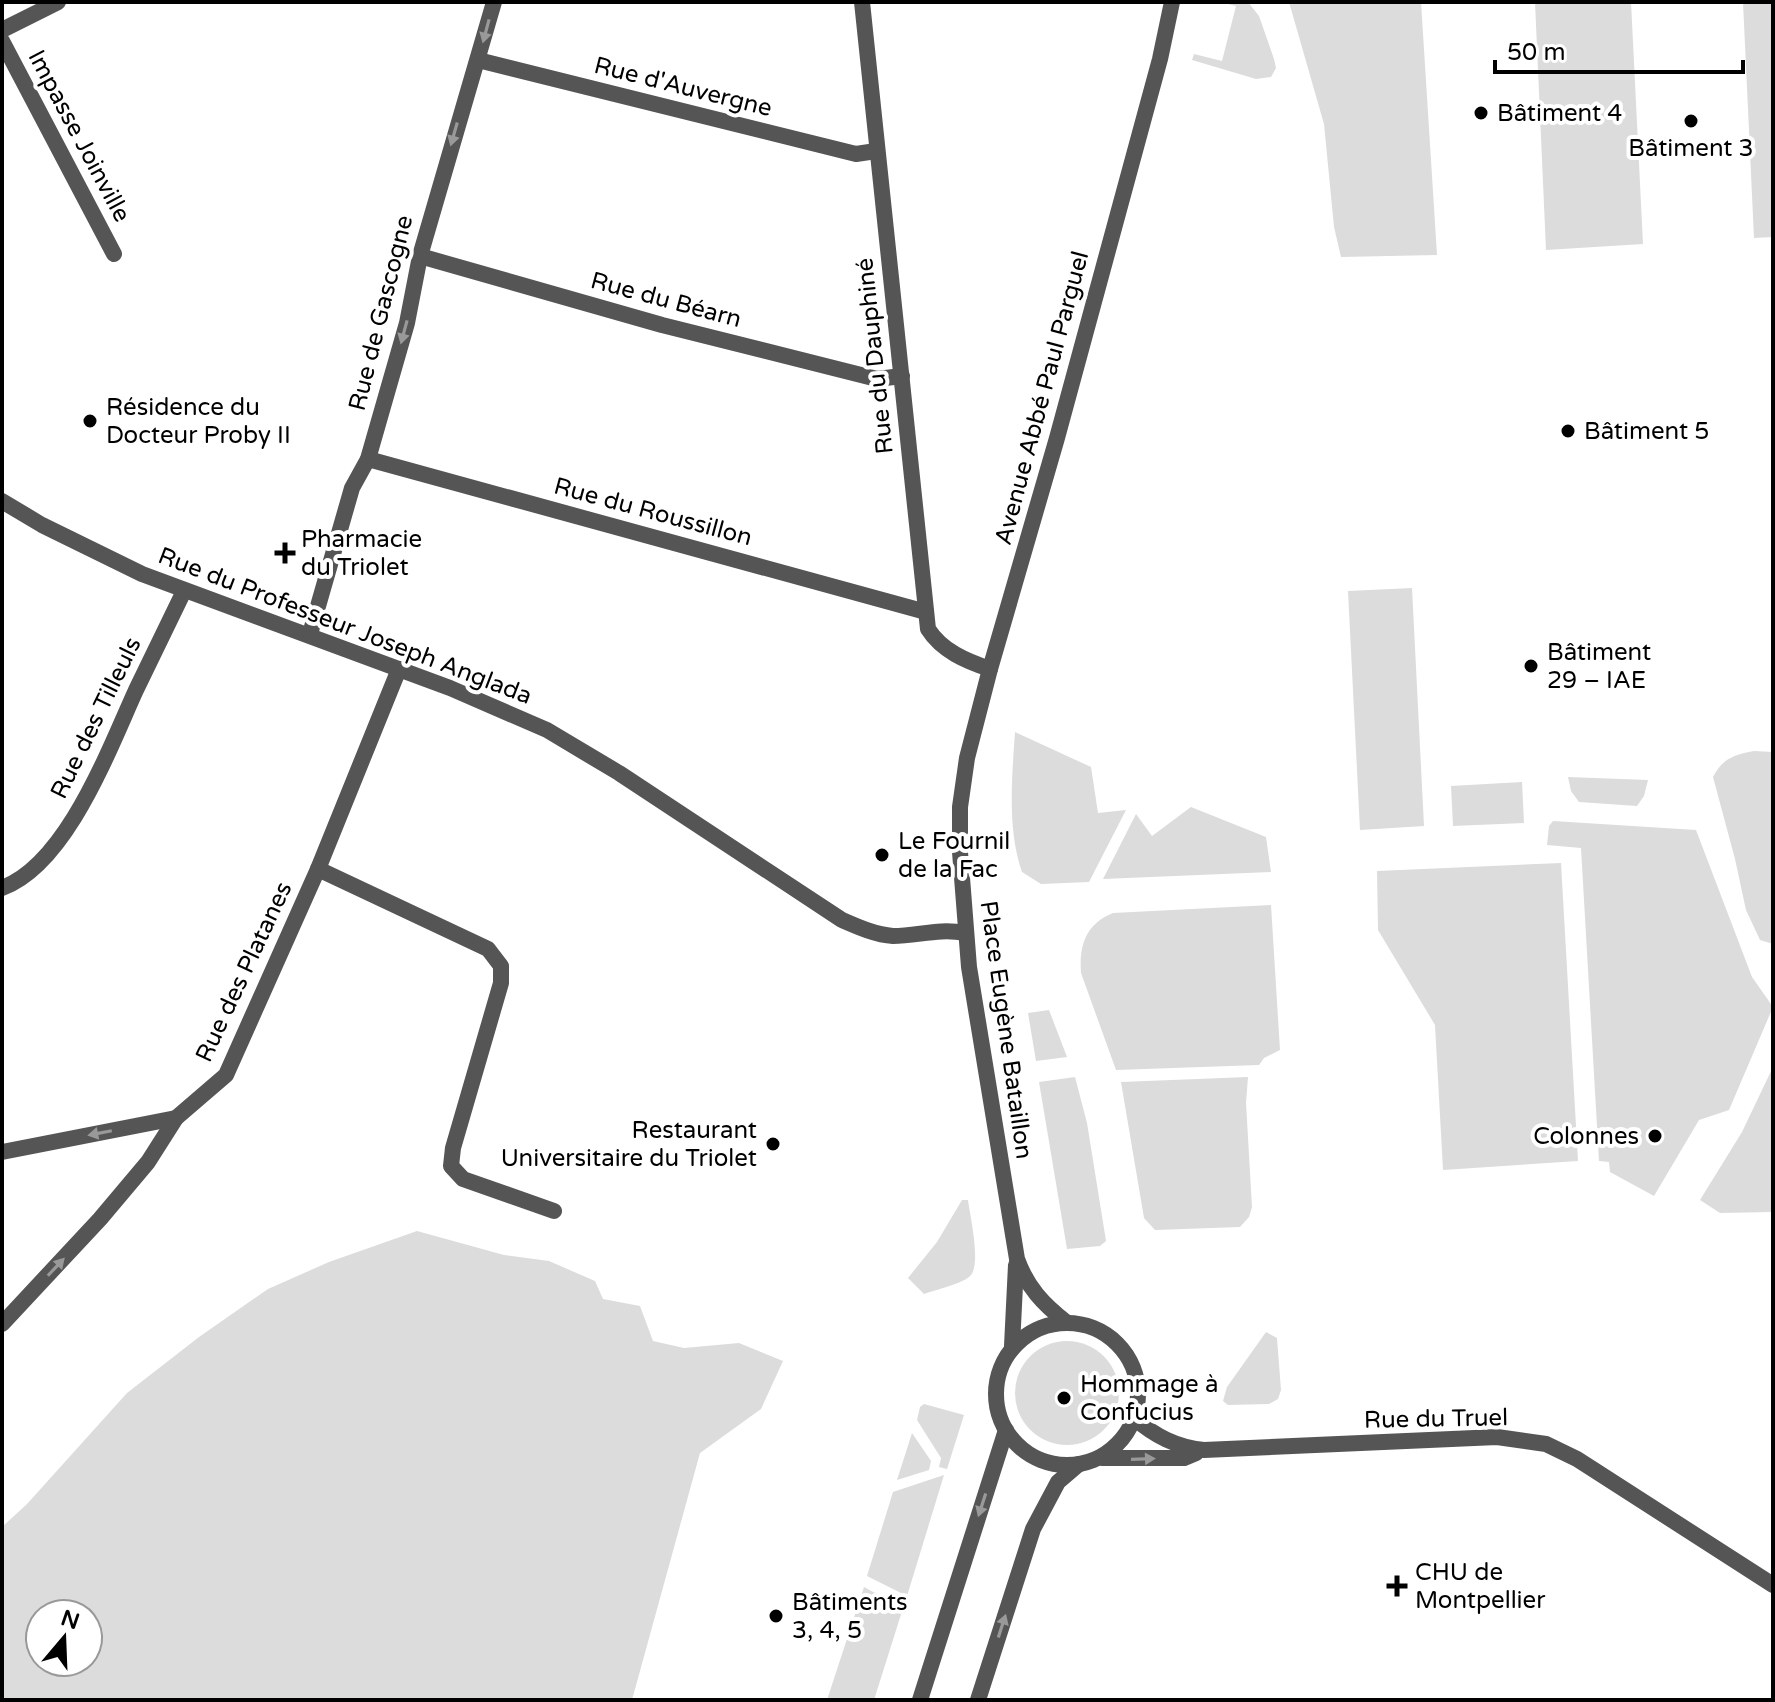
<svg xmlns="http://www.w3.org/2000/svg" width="1775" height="1702" viewBox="0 0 1775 1702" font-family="'Varela Round',sans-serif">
  <rect width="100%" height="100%" fill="#fff"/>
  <g fill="#dcdcdc" fill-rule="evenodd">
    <path d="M 1220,2 L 1248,2 L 1259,16 L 1274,59 L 1276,68 L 1271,77 L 1256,79 L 1192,60 L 1194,54 L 1222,61 L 1236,6 Z"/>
    <path d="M 1289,2 L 1421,2 L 1437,255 L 1341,257 L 1334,227 L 1324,124 Z"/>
    <path d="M 1535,2 L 1631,2 L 1643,244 L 1546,250 Z"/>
    <path d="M 1743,2 L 1773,2 L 1773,237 L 1754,238 Z"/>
    <path d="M 1412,588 L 1424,826 L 1360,830 L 1348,591 Z"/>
    <path d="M 1015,732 L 1091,767 L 1098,813 L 1126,810 L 1089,882 L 1041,884 L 1022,872 C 1007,829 1012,777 1015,732 Z"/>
    <path d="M 1754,751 L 1773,752 L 1773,944 L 1760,940 L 1746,910 L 1735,859 L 1713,777 C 1723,758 1734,755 1754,751 Z"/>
    <path d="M 1568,777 L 1648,780 L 1644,796 L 1637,806 L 1579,802 L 1571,791 Z"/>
    <path d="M 1522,782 L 1524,823 L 1453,826 L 1451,786 Z"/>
    <path d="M 1191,807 L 1266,837 L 1271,872 L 1103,879 L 1136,814 L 1152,836 Z"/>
    <path d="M 1553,821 L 1696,830 L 1752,977 L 1773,1007 L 1729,1110 L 1699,1120 L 1654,1196 L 1610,1172 L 1609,1162 L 1599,1161 L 1581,848 L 1547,845 L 1549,826 Z"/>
    <path d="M 1561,863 L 1578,1161 L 1443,1170 L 1435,1025 L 1378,930 L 1377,871 Z"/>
    <path d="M 1271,905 L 1280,1050 L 1264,1058 L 1259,1065 L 1116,1070 L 1081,973 C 1079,945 1086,924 1113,913 Z"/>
    <path d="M 1049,1010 L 1067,1057 L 1036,1061 L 1028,1013 Z"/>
    <path d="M 1773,1067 L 1773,1212 L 1720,1213 L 1700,1200 L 1742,1132 Z"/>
    <path d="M 1075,1077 L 1087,1123 L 1106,1241 L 1100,1246 L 1067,1249 L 1039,1082 Z"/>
    <path d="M 1248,1077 L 1246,1103 L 1252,1207 L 1249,1217 L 1240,1227 L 1155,1230 L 1144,1218 L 1121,1082 Z"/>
    <path d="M 962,1200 L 968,1200 C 970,1216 981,1262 971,1275 C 965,1283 935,1290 924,1294 L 908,1278 L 937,1242 Z"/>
    <path d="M 417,1231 L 504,1255 L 549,1261 L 595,1281 L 603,1299 L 640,1306 L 653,1341 L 684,1348 L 739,1343 L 783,1361 L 761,1409 L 700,1453 L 632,1700 L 2,1700 L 2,1527 L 27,1504 L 127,1393 L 199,1337 L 268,1289 L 329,1262 ZM 40,1614 L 88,1614 L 88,1662 L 40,1662 Z"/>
    <path d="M 1266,1332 L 1277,1338 L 1281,1390 L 1278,1399 L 1269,1404 L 1228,1405 L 1223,1401 L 1227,1387 Z"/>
    <circle cx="1067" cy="1393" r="52"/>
    <path d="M 924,1404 L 964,1415 L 947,1469 L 939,1467 L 941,1458 L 917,1420 L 920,1407 Z"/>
    <path d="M 912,1433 L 931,1461 L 929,1470 L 897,1480 Z"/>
    <path d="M 944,1475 L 907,1596 L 867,1576 L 893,1492 Z"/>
    <path d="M 864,1587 L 903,1608 L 874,1700 L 827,1700 Z"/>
  </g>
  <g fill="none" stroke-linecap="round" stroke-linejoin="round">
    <g stroke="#555" stroke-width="16">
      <path d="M 862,2 L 928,629 C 942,651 966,661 990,669"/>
      <path d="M 2,30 L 58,2"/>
      <path d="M 2,41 L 114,254"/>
      <path d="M 478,60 L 856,154 L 876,151"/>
      <path d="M 420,256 L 662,325 L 877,379 L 902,376"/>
      <path d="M 368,459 L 926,612"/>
      <path d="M 2,501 L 42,525 L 142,574 L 450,688 L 547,730 L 619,773 L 842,920 C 858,927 876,935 893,936 C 918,936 938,928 965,933"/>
      <path d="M 310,634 L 352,488 L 368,459 L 407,323 L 420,256 L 494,2"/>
      <path d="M 318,869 L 488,949 L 501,966 L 501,983 L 453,1148 L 451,1166 L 463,1179 L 554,1211"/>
      <path d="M 2,888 C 67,864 109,749 136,690 C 152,657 168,624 184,591"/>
      <path d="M 2,1152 L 176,1118"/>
      <path d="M 1066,1322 C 1043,1304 1027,1287 1017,1259 L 969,967 L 960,852 L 960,807 L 967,758 L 990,669 L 1057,438 L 1160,59 L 1172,2"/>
      <circle cx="1067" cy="1394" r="71"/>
      <path d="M 2,1324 L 100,1219 L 148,1162 L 176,1118 L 226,1075 L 318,869 L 399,669"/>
      <path d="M 1012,1346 L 1016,1265"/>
      <path d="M 1134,1418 C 1155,1436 1176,1447 1204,1450 L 1497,1437 L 1546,1444 L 1577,1459 L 1773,1585"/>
      <path d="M 1102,1458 L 1184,1458 L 1196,1453"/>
      <path d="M 920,1700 L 1006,1430"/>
      <path d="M 978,1700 L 1033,1529 L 1058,1482 L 1079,1464"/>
    </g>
  </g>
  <defs><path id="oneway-solid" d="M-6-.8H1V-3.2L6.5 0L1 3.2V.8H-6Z" transform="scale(2)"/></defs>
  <g fill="#999">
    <use href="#oneway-solid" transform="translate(486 31) rotate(105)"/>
    <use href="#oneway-solid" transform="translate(454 134) rotate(106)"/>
    <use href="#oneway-solid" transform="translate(404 332) rotate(105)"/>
    <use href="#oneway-solid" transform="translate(100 1133) rotate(169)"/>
    <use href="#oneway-solid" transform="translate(56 1267) rotate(-47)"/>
    <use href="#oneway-solid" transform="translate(1143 1459) rotate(-2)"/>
    <use href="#oneway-solid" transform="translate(982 1505) rotate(108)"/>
    <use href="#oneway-solid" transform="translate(1002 1626) rotate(-72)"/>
  </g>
  <g fill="#000" stroke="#fff" stroke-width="3">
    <circle cx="1481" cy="113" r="8"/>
    <circle cx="1691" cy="121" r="8"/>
    <circle cx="90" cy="421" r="8"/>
    <circle cx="1568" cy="431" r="8"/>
    <path d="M281 541h8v8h8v8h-8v8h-8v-8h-8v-8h8z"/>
    <circle cx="1531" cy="666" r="8"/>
    <circle cx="882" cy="855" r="8"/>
    <circle cx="1655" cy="1136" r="8"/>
    <circle cx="773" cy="1144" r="8"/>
    <circle cx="1064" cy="1398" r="8"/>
    <path d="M1393 1574h8v8h8v8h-8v8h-8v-8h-8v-8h8z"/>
    <circle cx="776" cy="1616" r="8"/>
  </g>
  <g text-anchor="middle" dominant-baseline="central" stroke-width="8" stroke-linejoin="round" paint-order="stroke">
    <g font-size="24" fill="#000" stroke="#fff">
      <text transform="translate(683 87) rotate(14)">Rue d'Auvergne</text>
      <text transform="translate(79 136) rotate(62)">Impasse Joinville</text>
      <text transform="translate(666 300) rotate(15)">Rue du Béarn</text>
      <text transform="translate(381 313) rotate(-76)">Rue de Gascogne</text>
      <text transform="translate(875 356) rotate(-96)">Rue du Dauphiné</text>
      <text transform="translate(1042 398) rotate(-75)">Avenue Abbé Paul Parguel</text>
      <text transform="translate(653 512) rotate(15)">Rue du Roussillon</text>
      <text transform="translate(345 626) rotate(21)">Rue du Professeur Joseph Anglada</text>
      <text transform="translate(96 718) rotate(-64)">Rue des Tilleuls</text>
      <text transform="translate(244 972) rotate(-65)">Rue des Platanes</text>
      <text transform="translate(1006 1030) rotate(82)">Place Eugène Bataillon</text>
      <text transform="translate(1436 1419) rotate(-1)">Rue du Truel</text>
    </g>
    <g font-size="24" fill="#000" stroke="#fff" text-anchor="start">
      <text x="1497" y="113">Bâtiment 4</text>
      <text x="1691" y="148" text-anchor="middle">Bâtiment 3</text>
      <text x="106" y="407">Résidence du<tspan x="106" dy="28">Docteur Proby II</tspan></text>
      <text x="1584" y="431">Bâtiment 5</text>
      <text x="301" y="539">Pharmacie<tspan x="301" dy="28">du Triolet</tspan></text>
      <text x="1547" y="652">Bâtiment<tspan x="1547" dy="28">29 – IAE</tspan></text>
      <text x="898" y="841">Le Fournil<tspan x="898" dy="28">de la Fac</tspan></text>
      <text x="757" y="1130" text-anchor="end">Restaurant<tspan x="757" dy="28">Universitaire du Triolet</tspan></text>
      <text x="1639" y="1136" text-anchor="end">Colonnes</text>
      <text x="1080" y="1384">Hommage à<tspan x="1080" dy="28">Confucius</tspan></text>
      <text x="1415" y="1572">CHU de<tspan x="1415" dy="28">Montpellier</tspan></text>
      <text x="792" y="1602">Bâtiments<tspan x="792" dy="28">3, 4, 5</tspan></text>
    </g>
  </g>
  <rect width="1775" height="1702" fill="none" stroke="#000000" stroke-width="8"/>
  <g transform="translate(64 1638) rotate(19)"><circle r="38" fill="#ffffff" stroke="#999999" stroke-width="2"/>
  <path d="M0-6L14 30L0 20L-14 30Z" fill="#000000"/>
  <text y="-12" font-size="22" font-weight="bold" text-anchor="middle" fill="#000000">N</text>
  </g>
  <path d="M1495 60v12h248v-12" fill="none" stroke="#000000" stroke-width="4"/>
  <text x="1507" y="60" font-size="24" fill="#000000" stroke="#ffffff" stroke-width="6" paint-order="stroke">50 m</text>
</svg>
